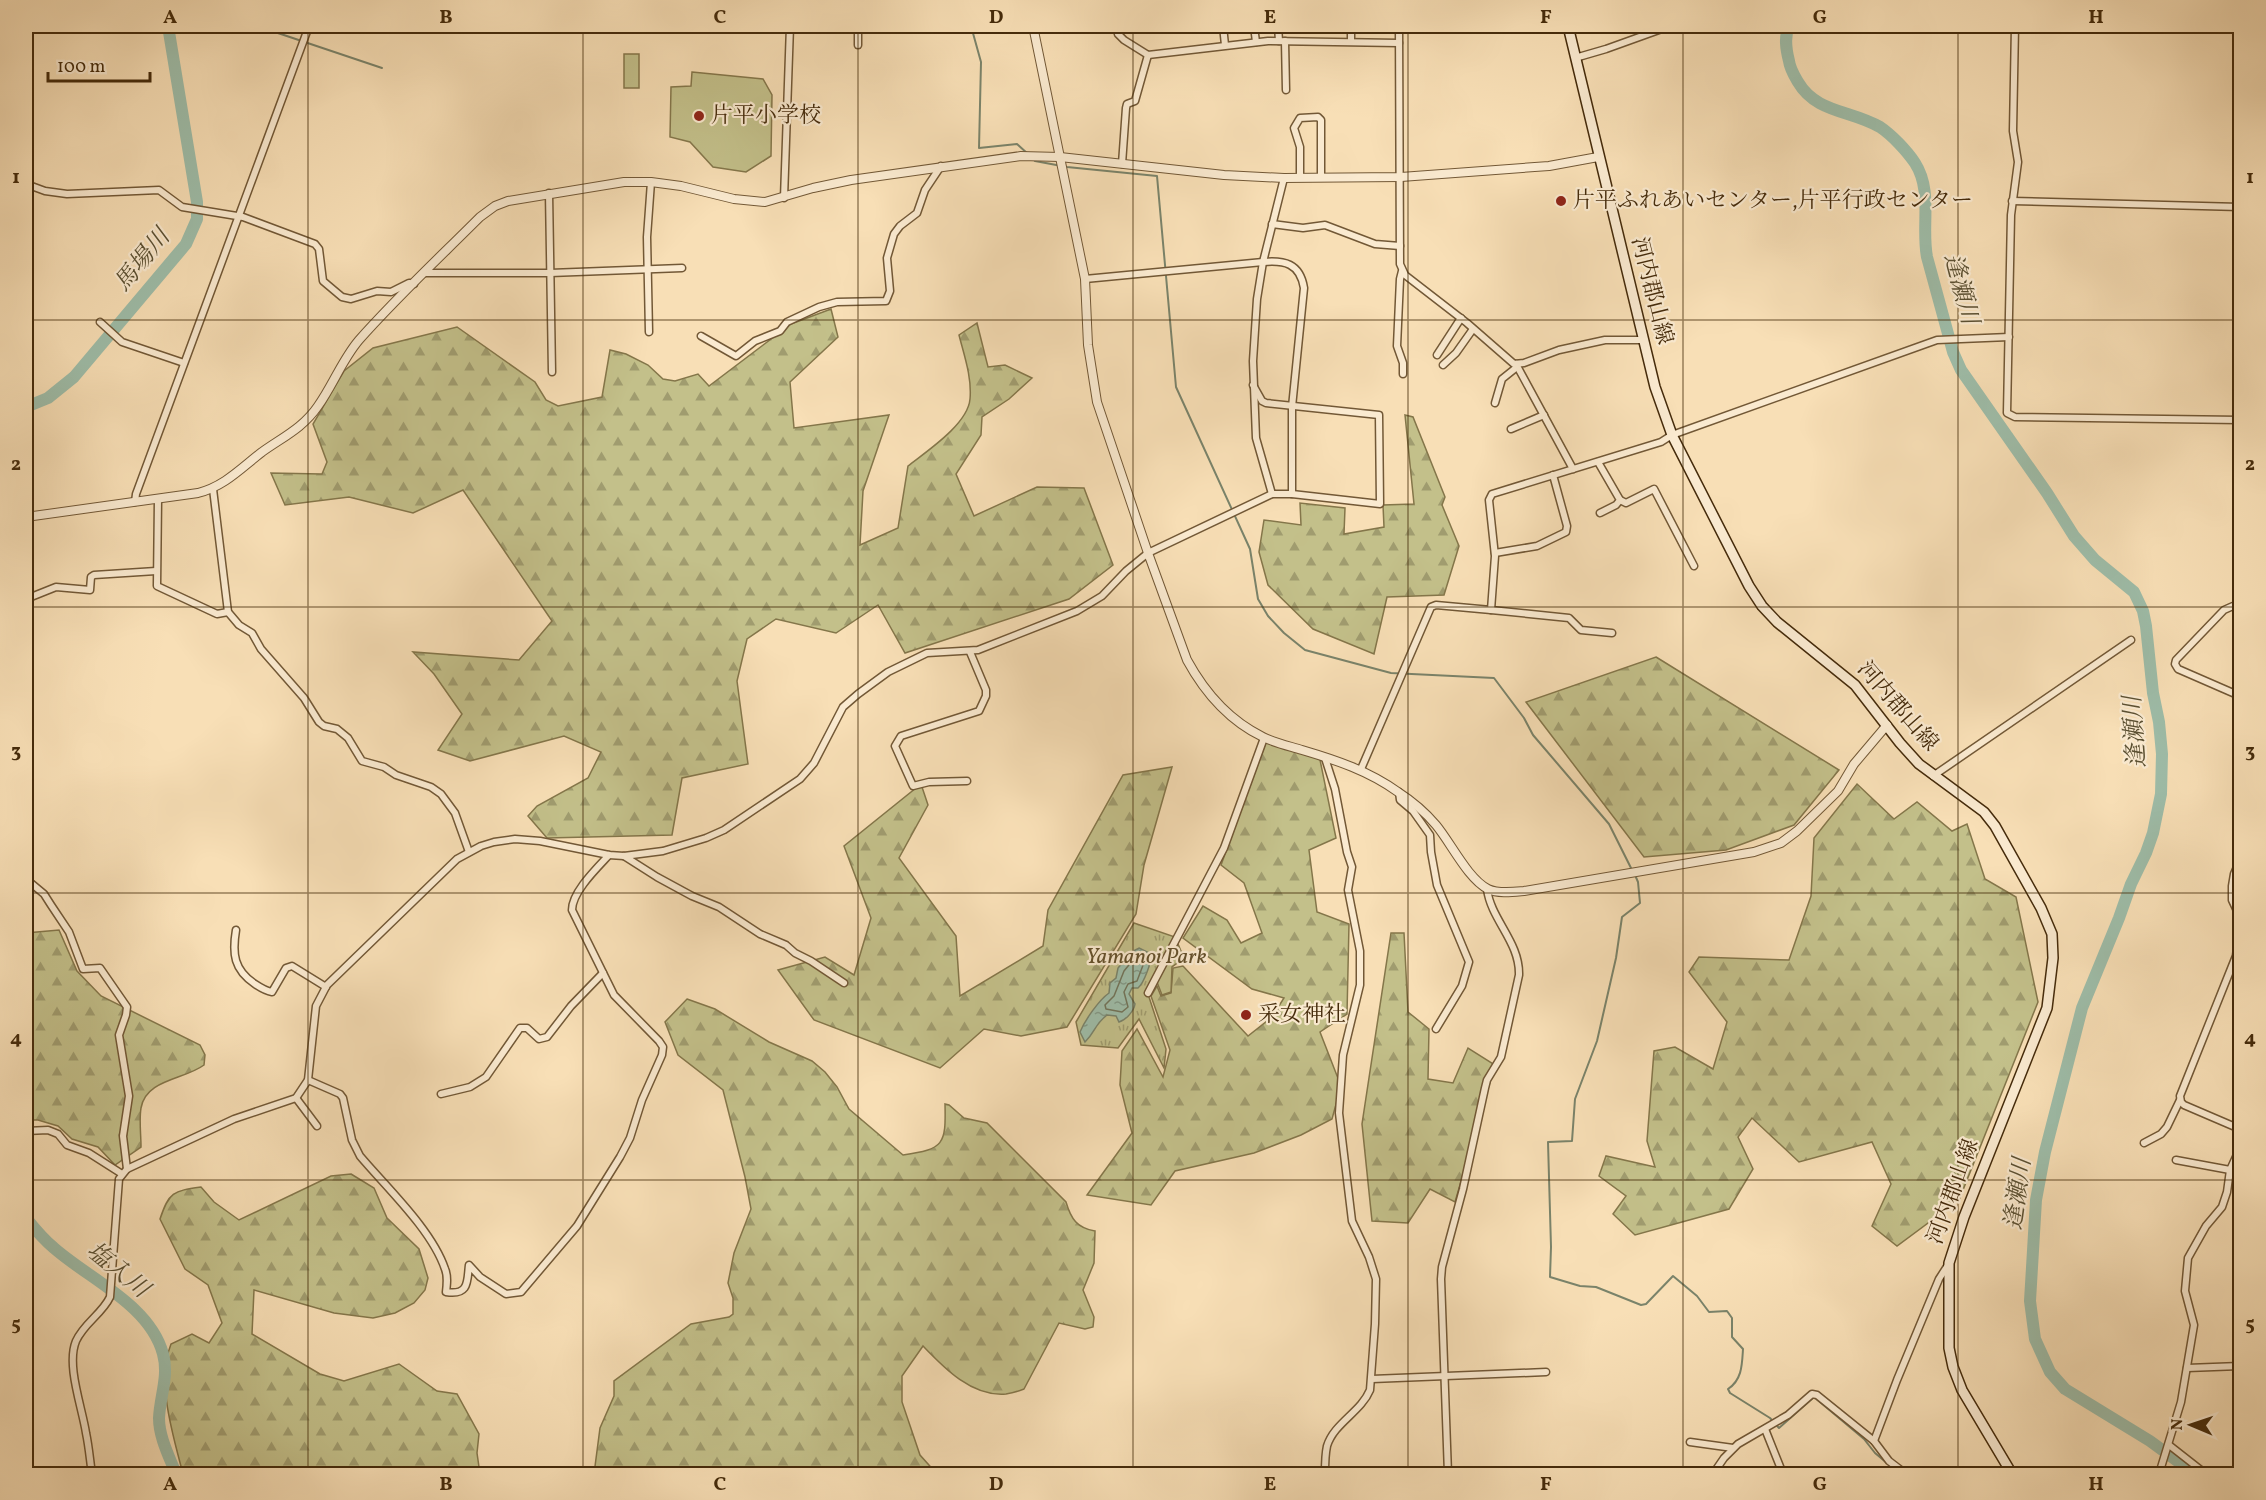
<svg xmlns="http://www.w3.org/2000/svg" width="2266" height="1500" viewBox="0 0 2266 1500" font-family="Vollkorn,'Noto Serif JP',serif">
  <defs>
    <pattern id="forest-firs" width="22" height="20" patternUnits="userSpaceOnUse" patternTransform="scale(1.5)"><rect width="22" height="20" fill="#c3c08a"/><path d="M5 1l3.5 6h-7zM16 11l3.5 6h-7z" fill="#a09c6f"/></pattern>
    <pattern id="park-tufts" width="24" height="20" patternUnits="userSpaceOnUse" patternTransform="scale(1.5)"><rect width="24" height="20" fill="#c3c08a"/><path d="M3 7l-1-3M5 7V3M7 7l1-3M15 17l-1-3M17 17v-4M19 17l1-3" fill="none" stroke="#a09c6f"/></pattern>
    <pattern id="water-ripples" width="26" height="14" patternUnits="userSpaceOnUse" patternTransform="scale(1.5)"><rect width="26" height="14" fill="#9ebda9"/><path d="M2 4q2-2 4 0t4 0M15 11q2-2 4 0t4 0" fill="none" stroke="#839a88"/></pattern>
  </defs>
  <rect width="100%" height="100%" fill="#f8dfb6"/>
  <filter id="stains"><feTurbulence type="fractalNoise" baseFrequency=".00333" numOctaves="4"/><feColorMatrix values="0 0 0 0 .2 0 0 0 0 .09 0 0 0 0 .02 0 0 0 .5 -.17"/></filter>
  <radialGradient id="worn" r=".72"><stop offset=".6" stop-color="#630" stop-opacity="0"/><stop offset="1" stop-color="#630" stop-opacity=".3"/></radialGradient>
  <g fill="url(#forest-firs)" stroke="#84764a" stroke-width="1.5">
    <path d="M 831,309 L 838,337 L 790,382 L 794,428 L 889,415 L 863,491 L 860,545 L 898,528 L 908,466 C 927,451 968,424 970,399 C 972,377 964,355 959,335 L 977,323 L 988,367 L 1005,365 L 1032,378 L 1009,399 L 982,417 L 981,435 L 956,474 L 974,516 L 1037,487 L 1084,488 L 1113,565 L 1069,599 L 905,653 L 878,605 L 836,633 L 776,619 L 747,639 L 737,681 L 748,764 L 682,778 L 672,835 L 547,838 L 528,816 L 537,806 L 588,778 L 601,752 L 564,736 L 470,761 L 438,750 L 462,714 L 434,674 L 413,652 L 519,660 L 552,621 L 463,490 L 413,513 L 349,497 L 285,505 L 271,473 L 322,474 L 327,462 L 313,424 L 344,371 L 373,348 L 457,327 L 535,382 L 546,400 L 558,406 L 602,397 L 610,350 L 626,354 L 648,365 L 663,379 L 675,381 L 698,374 L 709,386 L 791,324 Z"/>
    <path d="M 1405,415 L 1413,417 L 1445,497 L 1442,505 L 1459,546 L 1444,595 L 1387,597 L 1374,654 L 1313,629 L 1268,585 L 1259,552 L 1264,520 L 1301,525 L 1300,503 L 1345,508 L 1344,534 L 1384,527 L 1383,505 L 1414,504 Z"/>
    <path d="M 1656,657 L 1839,770 L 1794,825 L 1726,850 L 1644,857 L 1526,702 Z"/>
    <path d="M 1266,742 L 1319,755 L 1336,838 L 1309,850 L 1317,912 L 1349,924 L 1347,1014 L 1320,1032 L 1341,1086 L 1332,1119 L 1301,1135 L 1254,1153 L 1175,1171 L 1151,1205 L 1087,1195 L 1132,1133 L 1120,1085 L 1122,1051 L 1137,1029 L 1163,1077 L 1170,1050 L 1151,996 L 1157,986 L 1161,996 L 1171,993 L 1173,968 L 1183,966 L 1248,1036 L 1272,1017 L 1284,998 L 1252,989 L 1183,938 L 1203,906 L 1227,920 L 1241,943 L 1262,933 L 1244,883 L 1221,865 Z"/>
    <path d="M 1172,767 L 1144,865 L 1136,914 L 1067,1027 L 1021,1036 L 984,1029 L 940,1068 L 814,1020 L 778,970 L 825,957 L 854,975 L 871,918 L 844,846 L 921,784 L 928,805 L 899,858 L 956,936 L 960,996 L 1043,946 L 1048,910 L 1123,775 Z"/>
    <path d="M 1857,784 L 1894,819 L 1917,802 L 1952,831 L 1967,824 L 1985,879 L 2016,897 L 2038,1002 L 1959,1200 L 1897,1246 L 1872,1226 L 1891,1184 L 1872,1142 L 1799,1162 L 1752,1118 L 1738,1137 L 1753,1169 L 1729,1209 L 1635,1235 L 1613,1214 L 1626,1196 L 1599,1176 L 1606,1156 L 1655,1167 L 1647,1141 L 1654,1051 L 1675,1047 L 1713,1069 L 1727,1022 L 1689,972 L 1699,957 L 1789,960 L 1811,896 L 1814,838 Z"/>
    <path d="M 59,930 L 77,971 L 101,996 L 200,1045 L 205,1055 L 204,1065 C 184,1080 146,1079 141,1108 C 139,1120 141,1134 141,1147 L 115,1165 L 98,1147 L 72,1139 L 58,1126 L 38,1120 L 26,1120 L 26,933 Z"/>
    <path d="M 1391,933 L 1404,933 L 1408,1012 L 1429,1029 L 1428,1079 L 1453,1083 L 1468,1048 L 1495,1065 L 1455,1202 L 1430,1189 L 1408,1223 L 1372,1221 L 1362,1124 Z"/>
    <path d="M 687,999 L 715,1009 L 769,1042 L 812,1061 L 825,1072 L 837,1087 L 849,1109 L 903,1155 C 944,1149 946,1145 945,1104 L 949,1105 L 964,1118 L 987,1123 L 1066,1202 C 1071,1219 1077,1228 1095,1231 L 1094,1263 L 1083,1290 L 1094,1317 L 1093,1327 L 1085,1329 L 1059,1323 L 1024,1389 C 1019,1391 1012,1393 1006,1394 C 972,1397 944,1368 923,1346 L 902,1376 L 902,1402 L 920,1455 L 937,1474 L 594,1474 L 600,1428 L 614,1396 L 614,1381 L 691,1324 L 729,1317 L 733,1314 L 733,1298 L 728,1283 L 734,1253 L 751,1209 L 745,1177 L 723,1090 L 678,1055 L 665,1022 Z"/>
    <path d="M 351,1174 L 374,1188 L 387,1218 L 419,1249 L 428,1278 L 425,1290 L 414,1303 L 395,1313 L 373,1318 L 334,1313 L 254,1290 L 252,1334 L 320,1374 L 344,1381 L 399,1364 L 437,1391 L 457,1394 L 479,1434 L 477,1453 L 480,1474 L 183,1474 C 173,1435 156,1382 171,1344 L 192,1334 L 209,1343 L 222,1323 L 208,1285 L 185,1269 L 160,1219 C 169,1192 173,1191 201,1187 L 214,1202 L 239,1220 L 331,1176 Z"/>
  </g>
  <path fill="url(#park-tufts)" stroke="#84764a" stroke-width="1.5" d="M 1134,923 L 1175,937 L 1184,958 L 1172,967 L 1171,992 L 1162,995 L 1157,982 L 1149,997 L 1166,1049 L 1164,1068 L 1139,1019 L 1118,1048 L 1081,1045 L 1076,1022 Z"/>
  <g fill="#c3c08a" stroke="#84764a" stroke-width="1.5">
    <rect x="624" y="54" width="15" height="34"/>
    <path d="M 692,72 L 763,79 L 772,95 L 771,156 L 746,172 L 713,167 L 690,142 L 670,137 L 671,87 L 691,86 Z"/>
  </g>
  <path fill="url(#water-ripples)" stroke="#7a836a" stroke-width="1.5" d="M 1139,948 L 1151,954 C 1152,961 1144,983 1138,988 L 1132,988 L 1129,994 L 1135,1004 C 1134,1011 1126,1020 1119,1022 L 1116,1016 L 1107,1015 C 1094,1025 1096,1031 1085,1042 L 1080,1032 C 1085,1020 1099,1000 1109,993 L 1110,983 L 1116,978 L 1118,968 L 1133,951 Z"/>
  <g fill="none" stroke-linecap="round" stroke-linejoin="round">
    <path stroke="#72745a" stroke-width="1.5" d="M 1137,955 L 1144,957 L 1145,960 L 1137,981 L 1128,984 L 1124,992 L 1128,1007 L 1122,1012 L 1106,1009 L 1105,1005 L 1114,996 L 1124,971 Z"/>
    <g stroke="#7a836a" stroke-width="2">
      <path d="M 257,26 L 382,68"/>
      <path d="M 971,26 L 981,62 L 979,148 L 1017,144 L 1028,154"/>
      <path d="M 1032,158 L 1035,161 L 1067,167 L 1157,176 L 1176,387 L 1250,549 L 1258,599 L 1268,616 L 1284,633 L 1305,650 L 1391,673 L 1494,678 L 1524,718 L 1533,735 L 1609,824 L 1632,870"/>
      <path d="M 1635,875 L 1638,882 L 1640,903 L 1622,917 L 1616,958 L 1597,1041 L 1575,1099 L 1572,1141 L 1548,1142 L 1551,1247 L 1550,1277 L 1580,1286 L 1596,1287 L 1641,1305 L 1646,1304 L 1673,1276 L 1697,1296 L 1709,1312 L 1727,1311 L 1732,1318 L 1732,1337 L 1743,1349 C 1742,1365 1742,1380 1728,1389 L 1730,1393 L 1770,1418 L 1779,1428 L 1814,1397 L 1864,1439 L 1875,1453 L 1900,1474"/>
    </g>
    <g stroke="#9ebda9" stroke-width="12">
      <path d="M 1789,26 C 1784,37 1786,49 1789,61 C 1790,69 1794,75 1798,82 C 1816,113 1851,110 1880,127 C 1892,135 1907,151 1915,163 C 1933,191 1921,226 1927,257 L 1953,352 L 1961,370 L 2047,493 L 2074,536 L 2095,560 L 2134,592 L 2143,611 L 2146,626 L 2153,693 L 2159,722 L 2162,754 L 2161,794 L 2153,833 L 2146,853 L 2131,884 L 2119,918 L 2082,1008 L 2045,1152 L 2036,1200 L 2030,1301 L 2035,1339 L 2050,1372 L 2065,1389 L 2150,1441 L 2195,1474"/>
      <path d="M 26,407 L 48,398 L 74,377 L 186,244 L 197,219 L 197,202 L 168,26"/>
      <path d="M 26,1218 C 34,1228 43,1239 54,1248 C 89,1279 150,1305 163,1354 C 169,1376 160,1396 159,1418 C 159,1437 169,1456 176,1474"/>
    </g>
    <g stroke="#725836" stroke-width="9">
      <g id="minor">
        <path d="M 1116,26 L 1118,34 L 1124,40 L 1148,55 L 1268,41 L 1399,43"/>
        <path d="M 1223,26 L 1225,45"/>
        <path d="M 1254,26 L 1256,42"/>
        <path d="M 1278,26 L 1279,41"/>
        <path d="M 1351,26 L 1351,41"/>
        <path d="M 1399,26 L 1400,264 L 1405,275 L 1467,323 L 1514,364 L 1524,363 L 1559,350 L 1605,340 L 1643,340"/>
        <path d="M 2015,26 L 2013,131 L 2018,162 L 2011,215 L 2007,413 L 2015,417 L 2240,420"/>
        <path d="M 1285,41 L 1286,90"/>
        <path d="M 858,45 L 858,26"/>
        <path d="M 1575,58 L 1606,49 L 1670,26"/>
        <path d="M 1122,164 L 1126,108 L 1127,104 L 1135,101 L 1148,55"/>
        <path d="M 1300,177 L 1300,147 L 1294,128 L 1300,118 L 1318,117 L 1321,120 L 1321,177"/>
        <path d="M 26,184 L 45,191 L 67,194 L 159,190 L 182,207 L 243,217 L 315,244 L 319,249 L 323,281 L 342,297 L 351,299 L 377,291 L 391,292 L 409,283 L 414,284"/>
        <path d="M 549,193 L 552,372"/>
        <path d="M 784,198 L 790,26"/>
        <path d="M 2012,201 L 2240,207"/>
        <path d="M 1272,224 L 1303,228 L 1325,225 L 1375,244 L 1400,246"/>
        <path d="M 1402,271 L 1400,279 L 1397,346 L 1403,363 L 1403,374"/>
        <path d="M 424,273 L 550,273 L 682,268"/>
        <path d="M 1085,279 L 1263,262 C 1284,260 1300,263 1304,288 L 1292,407 L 1292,494"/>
        <path d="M 100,322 L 122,342 L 184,363"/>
        <path d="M 649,332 L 647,237 L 651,182"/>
        <path d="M 701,336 L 736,356 L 755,341 L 780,331 L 787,322 L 819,307 L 837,302 L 886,301 L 890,291 L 887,258 L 894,234 L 900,226 L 917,213 L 925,190 L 941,166"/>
        <path d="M 1437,355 L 1461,318"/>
        <path d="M 1516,364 L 1573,469"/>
        <path d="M 1443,365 L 1456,353 L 1473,329"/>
        <path d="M 1495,403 L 1502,379 L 1517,367"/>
        <path d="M 1511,429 L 1544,415"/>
        <path d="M 1598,462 L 1620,500 L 1616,505 L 1600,513"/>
        <path d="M 213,489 L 228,612 L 239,625 L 252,633 L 261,649 L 304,698 L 319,722 L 324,726 L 337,729 L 348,738 L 362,761 L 384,767 L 396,775 L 431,787 L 441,794 L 455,813 L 469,852"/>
        <path d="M 1272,494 L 1256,438 L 1253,361 L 1257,299 L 1263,262 L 1284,178"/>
        <path d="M 158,499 L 157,586 L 217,614 L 228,612"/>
        <path d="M 1620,500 L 1626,503 L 1654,489 L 1694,566"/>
        <path d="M 135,502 L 136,494 L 309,26"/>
        <path d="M 1495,553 L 1537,546 L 1566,532 L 1567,526 L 1553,475"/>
        <path d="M 26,599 L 56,587 L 90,590 L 91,577 L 94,575 L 156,571"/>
        <path d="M 2240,608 L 2233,606 L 2224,610 L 2176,660 L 2175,664 L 2178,669 L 2240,696"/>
        <path d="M 1491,610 L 1569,618 L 1581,630 L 1612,633"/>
        <path d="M 1361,769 L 1431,607 L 1436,605 L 1491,610 L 1495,556 L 1489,500 L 1492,494 L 1661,442 L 1672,435 L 1937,340 L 2009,337"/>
        <path d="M 1933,776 L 2131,640"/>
        <path d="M 967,781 L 929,782 L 913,786 L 895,746 L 901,736 L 979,711 L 986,696 L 986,690 L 970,652"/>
        <path d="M 1399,792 L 1400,800 L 1413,811 L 1430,835 L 1431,852 L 1437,885 L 1469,962 L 1462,986 L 1436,1029"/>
        <path d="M 624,856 L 657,877 L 692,896 L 719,907 L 760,934 L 786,945 L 795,953 L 811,961 L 844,983"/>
        <path d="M 2240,860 L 2234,874 L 2232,886 L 2232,900 L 2239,915 L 2240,925 L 2236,956 L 2180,1096 L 2181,1102 L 2184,1105 L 2240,1129"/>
        <path d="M 26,879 L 44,894 L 51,905 L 69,932 L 83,969 L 100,968 L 127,1007 L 126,1015 L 119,1035 L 129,1096 L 123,1136 L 127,1169"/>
        <path d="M 236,930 C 232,954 234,970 255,984 C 261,988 266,991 272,992 L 286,968 L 292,966 L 326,987"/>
        <path d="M 1148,993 L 1224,848 L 1264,738"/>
        <path d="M 308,1080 L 340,1094 L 343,1098 L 352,1140 L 360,1156 C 387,1188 432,1230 445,1269 C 448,1276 447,1284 446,1292 C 470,1296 467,1280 469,1265 L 480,1277 L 506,1294 L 521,1292 L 577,1226 L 620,1157 L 630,1138 L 642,1100 L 662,1055 L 663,1047 L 659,1041 L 614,995 L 572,910 C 572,892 597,868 609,855"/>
        <path d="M 441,1094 L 470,1087 L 486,1077 L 520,1028 L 527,1028 L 539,1039 L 547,1037 L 571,1006 L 603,973"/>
        <path d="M 296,1098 L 317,1126"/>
        <path d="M 26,1131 L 48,1130 L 58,1134 L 67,1145 L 89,1153 L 122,1174"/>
        <path d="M 2144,1143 L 2161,1134 L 2167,1127 L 2180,1100"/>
        <path d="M 2176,1160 L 2230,1170"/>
        <path d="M 2187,1368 L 2240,1366"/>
        <path d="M 1372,1379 L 1546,1372"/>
        <path d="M 1765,1429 L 1783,1474"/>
        <path d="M 1874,1441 L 1897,1380 L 1939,1279 L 1948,1265"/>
        <path d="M 1690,1442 L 1733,1448"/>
        <path d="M 2169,1445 L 2206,1474"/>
        <path d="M 92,1474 C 90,1461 89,1447 86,1433 C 82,1407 66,1365 76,1341 C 84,1323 102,1314 110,1297 L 119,1179 L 127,1169 L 234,1119 L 296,1098 L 308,1080 L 316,1006 L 327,985 L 457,859 L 481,846 L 494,842 L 515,839 L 540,841 L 609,855 L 624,856 L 663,851 L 706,838 L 724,830 L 800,779 L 814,763 L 843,707 L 858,694 L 888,672 L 927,653 L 978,650 L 1077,611 L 1102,596 L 1126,571 L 1148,553 L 1272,494 L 1292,494 L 1380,504 L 1379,415 L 1266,403 L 1262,401 L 1253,385"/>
        <path d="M 1325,1474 C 1325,1466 1325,1455 1327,1446 C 1334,1423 1361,1412 1370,1390 L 1375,1324 L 1376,1279 L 1369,1257 L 1352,1221 L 1339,1113 L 1343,1055 L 1360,985 L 1360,951 L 1348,890 L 1352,867 L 1347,852 L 1335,789 L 1325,758"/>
        <path d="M 1448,1474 L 1441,1279 L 1442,1267 L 1463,1189 L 1485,1088 L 1487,1080 L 1501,1057 L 1519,975 C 1520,942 1491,920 1487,889"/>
        <path d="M 1713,1474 L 1724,1458 L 1738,1444 L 1788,1415 L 1812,1394 L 1817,1395 L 1874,1441 L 1889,1461 L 1906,1474"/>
        <path d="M 2159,1474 L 2181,1402 L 2194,1325 L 2185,1291 L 2188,1258 L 2206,1226 L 2222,1207 L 2227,1192 L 2230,1170 L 2240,1148"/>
      </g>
    </g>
    <g stroke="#725836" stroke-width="10">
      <g id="tertiary">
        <path d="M 1033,26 L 1085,279 L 1088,345 L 1097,402 L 1148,553 L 1187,660 C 1205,693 1228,720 1263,737 C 1275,743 1289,746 1302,750 C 1336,760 1369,771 1398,792 C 1412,801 1425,812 1436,825 C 1451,843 1468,879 1488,889 C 1498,894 1513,892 1524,891 L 1754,852 L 1781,843 L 1797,831 L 1838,791 L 1854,764 L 1887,725"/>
        <path d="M 26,517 L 198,493 C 225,486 241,468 262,452 C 283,437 303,428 318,406 C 333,385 342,360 359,340 C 397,297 440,257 480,217 L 495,206 L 508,201 L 624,182 L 651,182 L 681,186 L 734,199 L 765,202 L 813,188 L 851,180 L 1021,156 L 1060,157 L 1224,175 L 1284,178 L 1401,177 L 1549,166 L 1598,157"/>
      </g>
    </g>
    <g stroke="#452b0b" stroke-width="12">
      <path id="secondary" d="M 1568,26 L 1655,387 L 1672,435 L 1749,586 L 1762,606 L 1777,622 L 1855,685 L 1900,743 L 1919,764 L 1984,812 L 1995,826 L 2041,908 L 2052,934 L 2053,958 L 2047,1008 L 1964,1217 L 1949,1263 L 1949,1348 L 1953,1367 L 1962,1390 L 2012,1474"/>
    </g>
    <use href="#minor" stroke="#faead0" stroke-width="6"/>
    <use href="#tertiary" stroke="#faead0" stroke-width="8"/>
    <use href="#secondary" stroke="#faead0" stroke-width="9"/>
  </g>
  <path fill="none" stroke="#452b0b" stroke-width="1.5" stroke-opacity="0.55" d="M 308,26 L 308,1474M 583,26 L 583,1474M 858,26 L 858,1474M 1133,26 L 1133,1474M 1408,26 L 1408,1474M 1683,26 L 1683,1474M 1958,26 L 1958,1474M 26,320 L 2240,320M 26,607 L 2240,607M 26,893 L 2240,893M 26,1180 L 2240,1180"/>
  <g fill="#8f2418" stroke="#faead0" stroke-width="2">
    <circle cx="699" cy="116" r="6"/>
    <circle cx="1561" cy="201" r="6"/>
    <circle cx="1246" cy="1015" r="6"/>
  </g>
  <g text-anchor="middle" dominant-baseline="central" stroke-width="4.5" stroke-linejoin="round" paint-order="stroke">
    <g font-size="22" fill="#452b0b" stroke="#faead0" text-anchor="start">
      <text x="711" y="116">片平小学校</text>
      <text x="1573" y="201">片平ふれあいセンター,片平行政センター</text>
      <text x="1258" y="1015">采女神社</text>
    </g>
    <g font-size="22" fill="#452b0b" stroke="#faead0">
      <text transform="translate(1651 291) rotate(76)">河内郡山線</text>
      <text transform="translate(1897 707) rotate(49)">河内郡山線</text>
      <text transform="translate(1954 1192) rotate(-70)">河内郡山線</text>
    </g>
    <g font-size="22" font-style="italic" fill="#64502b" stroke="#faead0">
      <text x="1146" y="957">Yamanoi Park</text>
    </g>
    <g font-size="24" font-style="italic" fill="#5b5032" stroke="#faead0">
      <text transform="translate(143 261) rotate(-51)">馬場川</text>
      <text transform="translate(1960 289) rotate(75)">逢瀬川</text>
      <text transform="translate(2136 732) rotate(-94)">逢瀬川</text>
      <text transform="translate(2019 1194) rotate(-82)">逢瀬川</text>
      <text transform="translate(117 1271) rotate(39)">塩入川</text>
    </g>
  </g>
  <rect width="2266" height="1500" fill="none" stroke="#f8dfb6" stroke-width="66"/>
  <g transform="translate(2191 1425) rotate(272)" stroke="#faead0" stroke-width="4.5" paint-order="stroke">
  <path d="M0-4.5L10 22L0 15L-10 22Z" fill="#452b0b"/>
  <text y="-9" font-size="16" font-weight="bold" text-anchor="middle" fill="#452b0b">N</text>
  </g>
  <path d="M48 72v9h102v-9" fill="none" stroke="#452b0b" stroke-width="3"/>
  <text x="57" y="72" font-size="18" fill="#452b0b" stroke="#faead0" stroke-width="4.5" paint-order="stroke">100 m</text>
  <rect x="33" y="33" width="2200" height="1434" fill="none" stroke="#452b0b" stroke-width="2"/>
  <g font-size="20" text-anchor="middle" font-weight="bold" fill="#452b0b">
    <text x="170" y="23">A</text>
    <text x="446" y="23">B</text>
    <text x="720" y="23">C</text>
    <text x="996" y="23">D</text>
    <text x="1270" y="23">E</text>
    <text x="1546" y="23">F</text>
    <text x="1820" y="23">G</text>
    <text x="2096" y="23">H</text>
    <text x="16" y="183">1</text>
    <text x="2250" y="183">1</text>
    <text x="16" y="470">2</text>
    <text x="2250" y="470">2</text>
    <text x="16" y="757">3</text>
    <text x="2250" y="757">3</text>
    <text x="16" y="1044">4</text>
    <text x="2250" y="1044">4</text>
    <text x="16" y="1330">5</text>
    <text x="2250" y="1330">5</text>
    <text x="170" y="1490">A</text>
    <text x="446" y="1490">B</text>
    <text x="720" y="1490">C</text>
    <text x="996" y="1490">D</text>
    <text x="1270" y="1490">E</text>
    <text x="1546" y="1490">F</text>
    <text x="1820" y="1490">G</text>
    <text x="2096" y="1490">H</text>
  </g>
  <rect width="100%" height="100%" filter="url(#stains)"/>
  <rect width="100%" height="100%" fill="url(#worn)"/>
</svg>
